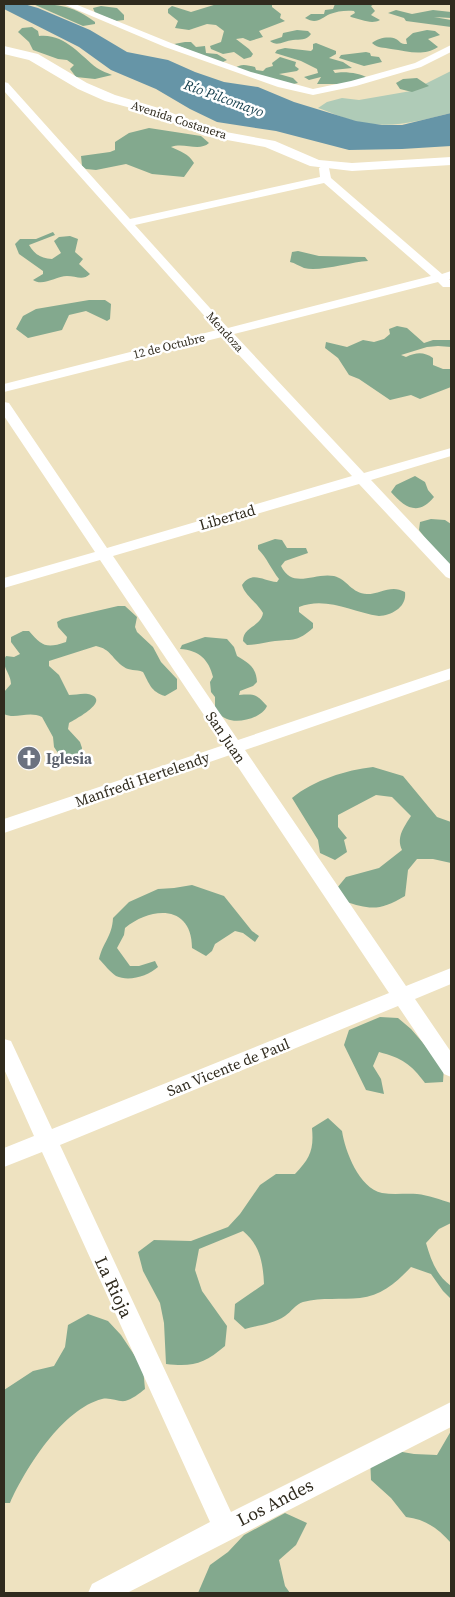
<svg xmlns="http://www.w3.org/2000/svg" width="455" height="1597" viewBox="0 0 455 1597" font-family="'Source Serif 4',serif">
  <rect width="100%" height="100%" fill="#eee2c0"/>
  <path fill="#afcbb7" d="M 451,71 L 451,113 C 419,121 388,130 355,121 C 342,118 330,112 318,108 L 327,102 L 342,98 L 359,100 L 411,91 Z"/>
  <g fill="#83a98e">
    <path d="M 33,4 C 59,4 74,6 95,22 L 95,24 L 83,26 Z"/>
    <path d="M 217,4 L 272,4 L 272,7 L 281,14 L 280,18 L 285,21 L 259,31 L 263,37 L 250,41 L 243,38 L 236,39 L 249,49 L 253,54 L 251,57 L 244,59 L 234,52 L 223,54 L 211,49 L 210,46 L 221,42 L 224,31 L 216,25 L 207,24 L 189,30 L 175,28 L 178,21 L 168,13 L 168,9 L 172,6 L 191,12 Z"/>
    <path d="M 335,4 L 374,4 L 371,6 L 375,11 L 371,15 L 380,20 C 371,25 361,19 351,17 L 350,16 L 355,13 L 354,11 C 347,10 337,11 330,14 C 321,18 317,25 305,18 L 311,14 L 324,14 L 325,10 L 333,9 Z"/>
    <path d="M 101,6 L 117,8 L 124,15 L 124,20 L 116,21 L 95,13 L 93,8 Z"/>
    <path d="M 396,10 L 412,14 L 433,10 L 451,12 L 451,18 L 434,17 L 451,20 L 451,27 L 406,21 L 404,18 L 388,13 Z"/>
    <path d="M 32,27 L 38,31 L 39,36 C 64,33 80,55 97,68 C 101,71 108,73 112,75 L 95,79 L 76,77 L 70,69 L 74,65 L 67,60 L 58,59 L 33,50 L 29,42 L 18,32 L 22,28 Z"/>
    <path d="M 297,30 L 308,31 L 311,34 C 306,41 300,39 293,40 C 284,41 277,47 270,41 L 282,37 L 283,33 Z"/>
    <path d="M 427,30 L 435,31 L 440,35 L 428,39 L 438,47 C 422,57 408,51 391,49 C 383,47 379,49 372,43 C 378,38 389,36 396,39 C 401,42 400,44 407,44 L 406,39 L 413,33 Z"/>
    <path d="M 185,42 L 191,42 L 196,47 L 205,46 L 206,53 L 217,54 L 227,60 L 221,63 L 174,44 Z"/>
    <path d="M 316,43 L 336,51 L 336,54 L 329,58 L 343,62 L 352,68 L 333,70 L 335,73 C 344,71 360,73 368,78 L 346,84 L 317,84 L 321,77 L 309,80 L 304,77 L 318,73 L 317,69 L 301,61 L 275,53 L 277,50 L 285,48 L 311,51 L 313,49 L 313,44 Z"/>
    <path d="M 366,52 L 370,53 L 371,56 L 379,57 L 382,62 L 364,66 L 339,58 L 341,55 Z"/>
    <path d="M 280,57 L 296,62 L 295,66 L 299,69 L 297,71 L 279,74 L 293,78 L 298,83 L 289,85 L 234,69 C 240,63 247,65 255,67 L 256,70 L 263,71 L 266,68 L 273,66 L 272,63 Z"/>
    <path d="M 417,78 L 429,86 L 412,92 L 400,89 L 396,83 L 403,79 Z"/>
    <path d="M 149,128 L 201,136 L 209,143 C 199,152 184,142 171,147 C 180,151 189,154 194,163 L 184,177 L 152,174 L 126,164 L 96,170 L 86,169 L 82,166 L 81,156 L 110,152 L 115,150 L 115,142 L 129,133 Z"/>
    <path d="M 53,232 L 55,235 L 29,245 C 35,255 41,258 52,259 L 61,253 L 54,241 L 59,237 L 70,236 L 78,239 L 75,252 L 83,259 L 79,264 L 90,274 C 83,281 76,276 67,276 C 56,276 43,287 33,280 L 43,274 L 43,271 L 19,254 L 15,244 L 20,239 L 36,239 Z"/>
    <path d="M 298,251 L 319,256 L 365,257 L 368,261 C 350,262 320,272 304,268 C 299,266 295,263 290,262 L 292,252 Z"/>
    <path d="M 89,300 L 105,300 L 111,304 L 110,319 L 107,321 L 86,311 L 69,315 L 62,330 L 28,338 L 16,329 L 23,316 L 36,309 Z"/>
    <path d="M 397,326 L 407,328 L 424,343 L 433,340 L 451,340 L 451,347 L 438,346 L 427,347 L 401,355 L 406,357 C 417,352 424,352 433,358 L 433,365 L 443,369 L 451,369 L 451,387 L 420,399 L 411,395 L 390,400 L 359,379 L 349,375 L 338,358 L 325,348 L 326,342 L 347,347 L 363,340 L 374,342 L 384,339 L 390,334 L 389,329 Z"/>
    <path d="M 415,476 L 425,482 L 428,490 L 434,497 C 418,517 404,507 391,492 L 396,485 Z"/>
    <path d="M 431,519 L 445,520 L 451,524 L 451,566 L 430,545 L 419,530 L 420,522 Z"/>
    <path d="M 275,539 L 282,540 L 287,548 L 306,548 L 308,553 L 285,561 L 281,566 C 293,590 314,572 334,576 C 347,579 352,594 367,594 C 381,594 391,584 405,592 C 407,607 392,615 379,616 C 352,612 326,596 299,607 L 299,612 L 313,623 L 313,628 C 297,642 294,639 275,641 C 266,642 257,645 247,645 L 243,641 C 243,626 261,627 263,613 C 258,604 244,594 242,585 C 252,570 263,581 277,582 L 279,579 C 271,569 267,558 258,549 L 258,545 Z"/>
    <path d="M 118,606 L 125,606 L 137,617 L 135,627 L 137,632 L 153,647 L 161,662 L 177,679 L 177,689 L 165,696 C 151,692 149,683 143,672 C 136,669 129,671 124,667 C 112,659 111,649 96,646 L 49,661 L 49,666 L 59,675 L 69,695 C 75,695 82,693 88,694 C 113,700 74,720 69,723 L 68,729 L 80,742 L 82,748 C 81,759 74,762 64,762 L 54,747 L 53,737 L 42,717 C 28,710 16,720 4,714 L 4,692 L 11,684 C 11,673 0,666 6,656 L 14,657 L 20,654 L 11,642 L 11,637 L 23,631 L 29,631 C 42,646 46,649 66,642 L 67,637 L 58,627 L 57,622 L 62,619 Z"/>
    <path d="M 205,637 L 227,639 L 234,647 L 237,656 C 248,663 256,666 257,682 L 253,686 L 240,691 L 239,695 C 255,694 256,694 267,706 C 262,718 238,724 227,719 C 221,717 218,712 215,708 L 215,697 L 211,692 L 210,682 L 213,677 C 209,660 199,650 180,649 L 182,645 Z"/>
    <path d="M 373,767 L 403,776 L 437,817 L 451,822 L 451,863 L 433,859 L 417,859 L 408,870 L 405,896 C 380,911 370,910 344,901 L 337,888 L 346,877 L 379,868 L 402,850 C 396,837 404,827 411,816 L 392,797 L 376,795 L 338,815 L 338,827 L 347,838 L 344,840 L 347,852 L 335,860 L 320,853 L 318,840 L 292,798 C 314,780 346,770 373,767 Z"/>
    <path d="M 192,885 L 224,896 L 252,931 L 259,936 L 255,942 L 243,933 L 235,931 L 215,944 L 212,951 L 206,956 L 192,948 C 192,905 152,906 125,928 L 124,935 L 117,948 L 130,966 L 139,966 L 155,961 L 158,967 C 148,976 129,982 116,976 C 110,972 104,964 99,959 C 103,942 112,937 113,918 L 129,902 L 158,889 L 174,888 Z"/>
    <path d="M 380,1017 L 398,1018 L 411,1029 L 444,1067 L 443,1082 L 425,1083 C 411,1064 402,1058 379,1052 L 373,1066 L 381,1079 L 384,1094 L 366,1090 L 344,1045 L 349,1030 Z"/>
    <path d="M 328,1118 L 342,1131 C 345,1151 359,1188 382,1193 C 394,1195 406,1193 417,1194 C 428,1195 441,1200 451,1203 L 451,1223 L 439,1229 L 426,1243 C 431,1260 436,1275 451,1286 L 451,1299 L 443,1291 L 431,1274 L 411,1267 C 397,1282 381,1296 360,1298 C 341,1300 322,1297 303,1302 C 296,1304 291,1312 285,1316 C 273,1324 259,1325 245,1329 L 234,1319 L 235,1304 L 264,1284 C 263,1263 260,1245 243,1231 L 199,1249 L 195,1270 L 202,1291 L 227,1326 L 225,1346 C 204,1364 193,1367 166,1364 L 164,1323 L 160,1303 L 143,1271 L 138,1252 L 154,1240 L 191,1241 L 228,1227 L 240,1214 L 260,1185 L 276,1174 L 295,1174 C 310,1158 314,1150 312,1128 Z"/>
    <path d="M 88,1314 L 108,1321 L 121,1335 L 143,1368 L 145,1389 C 140,1393 131,1400 125,1401 C 118,1402 110,1397 102,1399 C 63,1409 26,1467 10,1503 L 4,1503 L 4,1390 L 33,1371 L 54,1366 L 65,1347 L 68,1325 Z"/>
    <path d="M 451,1431 L 451,1543 C 439,1529 425,1519 406,1517 L 391,1498 L 371,1480 L 370,1456 L 391,1450 L 414,1454 L 437,1455 Z"/>
    <path d="M 285,1513 L 307,1523 L 296,1545 L 279,1560 L 285,1586 L 290,1593 L 198,1593 L 210,1565 L 228,1552 L 244,1535 Z"/>
  </g>
  <path fill="#6695a7" d="M 4,4 L 24,4 L 38,8 L 90,30 L 127,52 L 168,60 L 195,72 L 224,82 L 258,87 L 294,102 L 356,121 L 382,125 L 402,125 L 451,113 L 451,146 L 402,149 L 349,150 L 276,131 L 217,122 L 190,109 L 156,89 L 111,70 L 79,47 L 4,9 Z"/>
  <g fill="none" stroke-linecap="round" stroke-linejoin="round">
    <g fill="#fff" fill-rule="evenodd">
      <path d="M 63,4 L 75,4 L 171,43 L 251,72 L 313,89 L 351,81 L 415,63 L 451,45 L 451,52 L 421,67 L 356,86 L 313,95 L 278,87 L 165,47 Z"/>
      <path d="M 4,82 L 8,83 L 130,219 L 320,177 L 319,168 L 324,165 L 329,168 L 331,178 L 442,274 L 451,271 L 451,279 L 449,279 L 451,281 L 451,287 L 443,287 L 438,282 L 234,334 L 364,473 L 451,448 L 451,456 L 371,480 L 451,565 L 451,579 L 446,577 L 359,484 L 113,556 L 238,740 L 451,668 L 451,679 L 245,750 L 406,986 L 451,968 L 451,984 L 415,999 L 451,1052 L 451,1077 L 444,1074 L 398,1006 L 60,1145 L 231,1512 L 451,1402 L 451,1427 L 127,1593 L 88,1593 L 92,1584 L 210,1522 L 42,1152 L 4,1167 L 4,1148 L 34,1136 L 4,1069 L 4,1039 L 11,1041 L 52,1129 L 389,993 L 230,755 L 4,833 L 4,819 L 224,745 L 100,560 L 4,588 L 4,578 L 95,552 L 4,416 L 4,402 L 9,403 L 107,548 L 352,476 L 222,337 L 4,392 L 4,384 L 217,330 L 4,91 ZM 324,183 L 431,276 L 228,328 L 135,225 Z"/>
    </g>
    <path fill="#fff" fill-rule="evenodd" d="M 4,46 L 38,54 L 87,83 L 115,95 L 162,109 L 215,130 L 275,141 L 319,160 L 352,163 L 451,157 L 451,165 L 352,171 L 310,166 L 265,147 L 205,136 L 153,114 L 105,101 L 78,89 L 29,60 L 4,54 Z"/>
  </g>
  <defs>
    <g id="church-disc" transform="scale(1.25)"><circle r="9.5" fill="#6b7280" stroke="#fff"/><path d="M-1.2-6h2.4v3.5h3.3v2.4h-3.3V6h-2.4V-.1h-3.3v-2.4h3.3Z" fill="#fff"/></g>
  </defs>
  <g fill-rule="evenodd">
    <use href="#church-disc" x="29" y="758"/>
  </g>
  <g text-anchor="middle" dominant-baseline="central" stroke-width="5" stroke-linejoin="round" paint-order="stroke">
    <g font-size="12" fill="#302b1e" stroke="#fff">
      <text transform="translate(179 120) rotate(18)">Avenida Costanera</text>
      <text transform="translate(225 332) rotate(48)">Mendoza</text>
      <text transform="translate(169 346) rotate(-14)">12 de Octubre</text>
    </g>
    <g font-size="14" font-style="italic" fill="#17414f" stroke="#fff">
      <text transform="translate(224 98) rotate(20)">Río Pilcomayo</text>
    </g>
    <g font-size="15" fill="#302b1e" stroke="#fff">
      <text transform="translate(227 517) rotate(-16)">Libertad</text>
      <text transform="translate(226 737) rotate(56)">San Juan</text>
      <text transform="translate(142 779) rotate(-19)">Manfredi Hertelendy</text>
      <text transform="translate(228 1067) rotate(-22)">San Vicente de Paul</text>
    </g>
    <g font-size="15" font-weight="bold" fill="#5b616d" stroke="#fff" text-anchor="start">
      <text x="46" y="758">Iglesia</text>
    </g>
    <g font-size="18" fill="#302b1e" stroke="#fff">
      <text transform="translate(114 1287) rotate(65)">La Rioja</text>
      <text transform="translate(275 1502) rotate(-27)">Los Andes</text>
    </g>
  </g>
  <rect width="455" height="1597" fill="none" stroke="#302b1e" stroke-width="10"/>
</svg>
